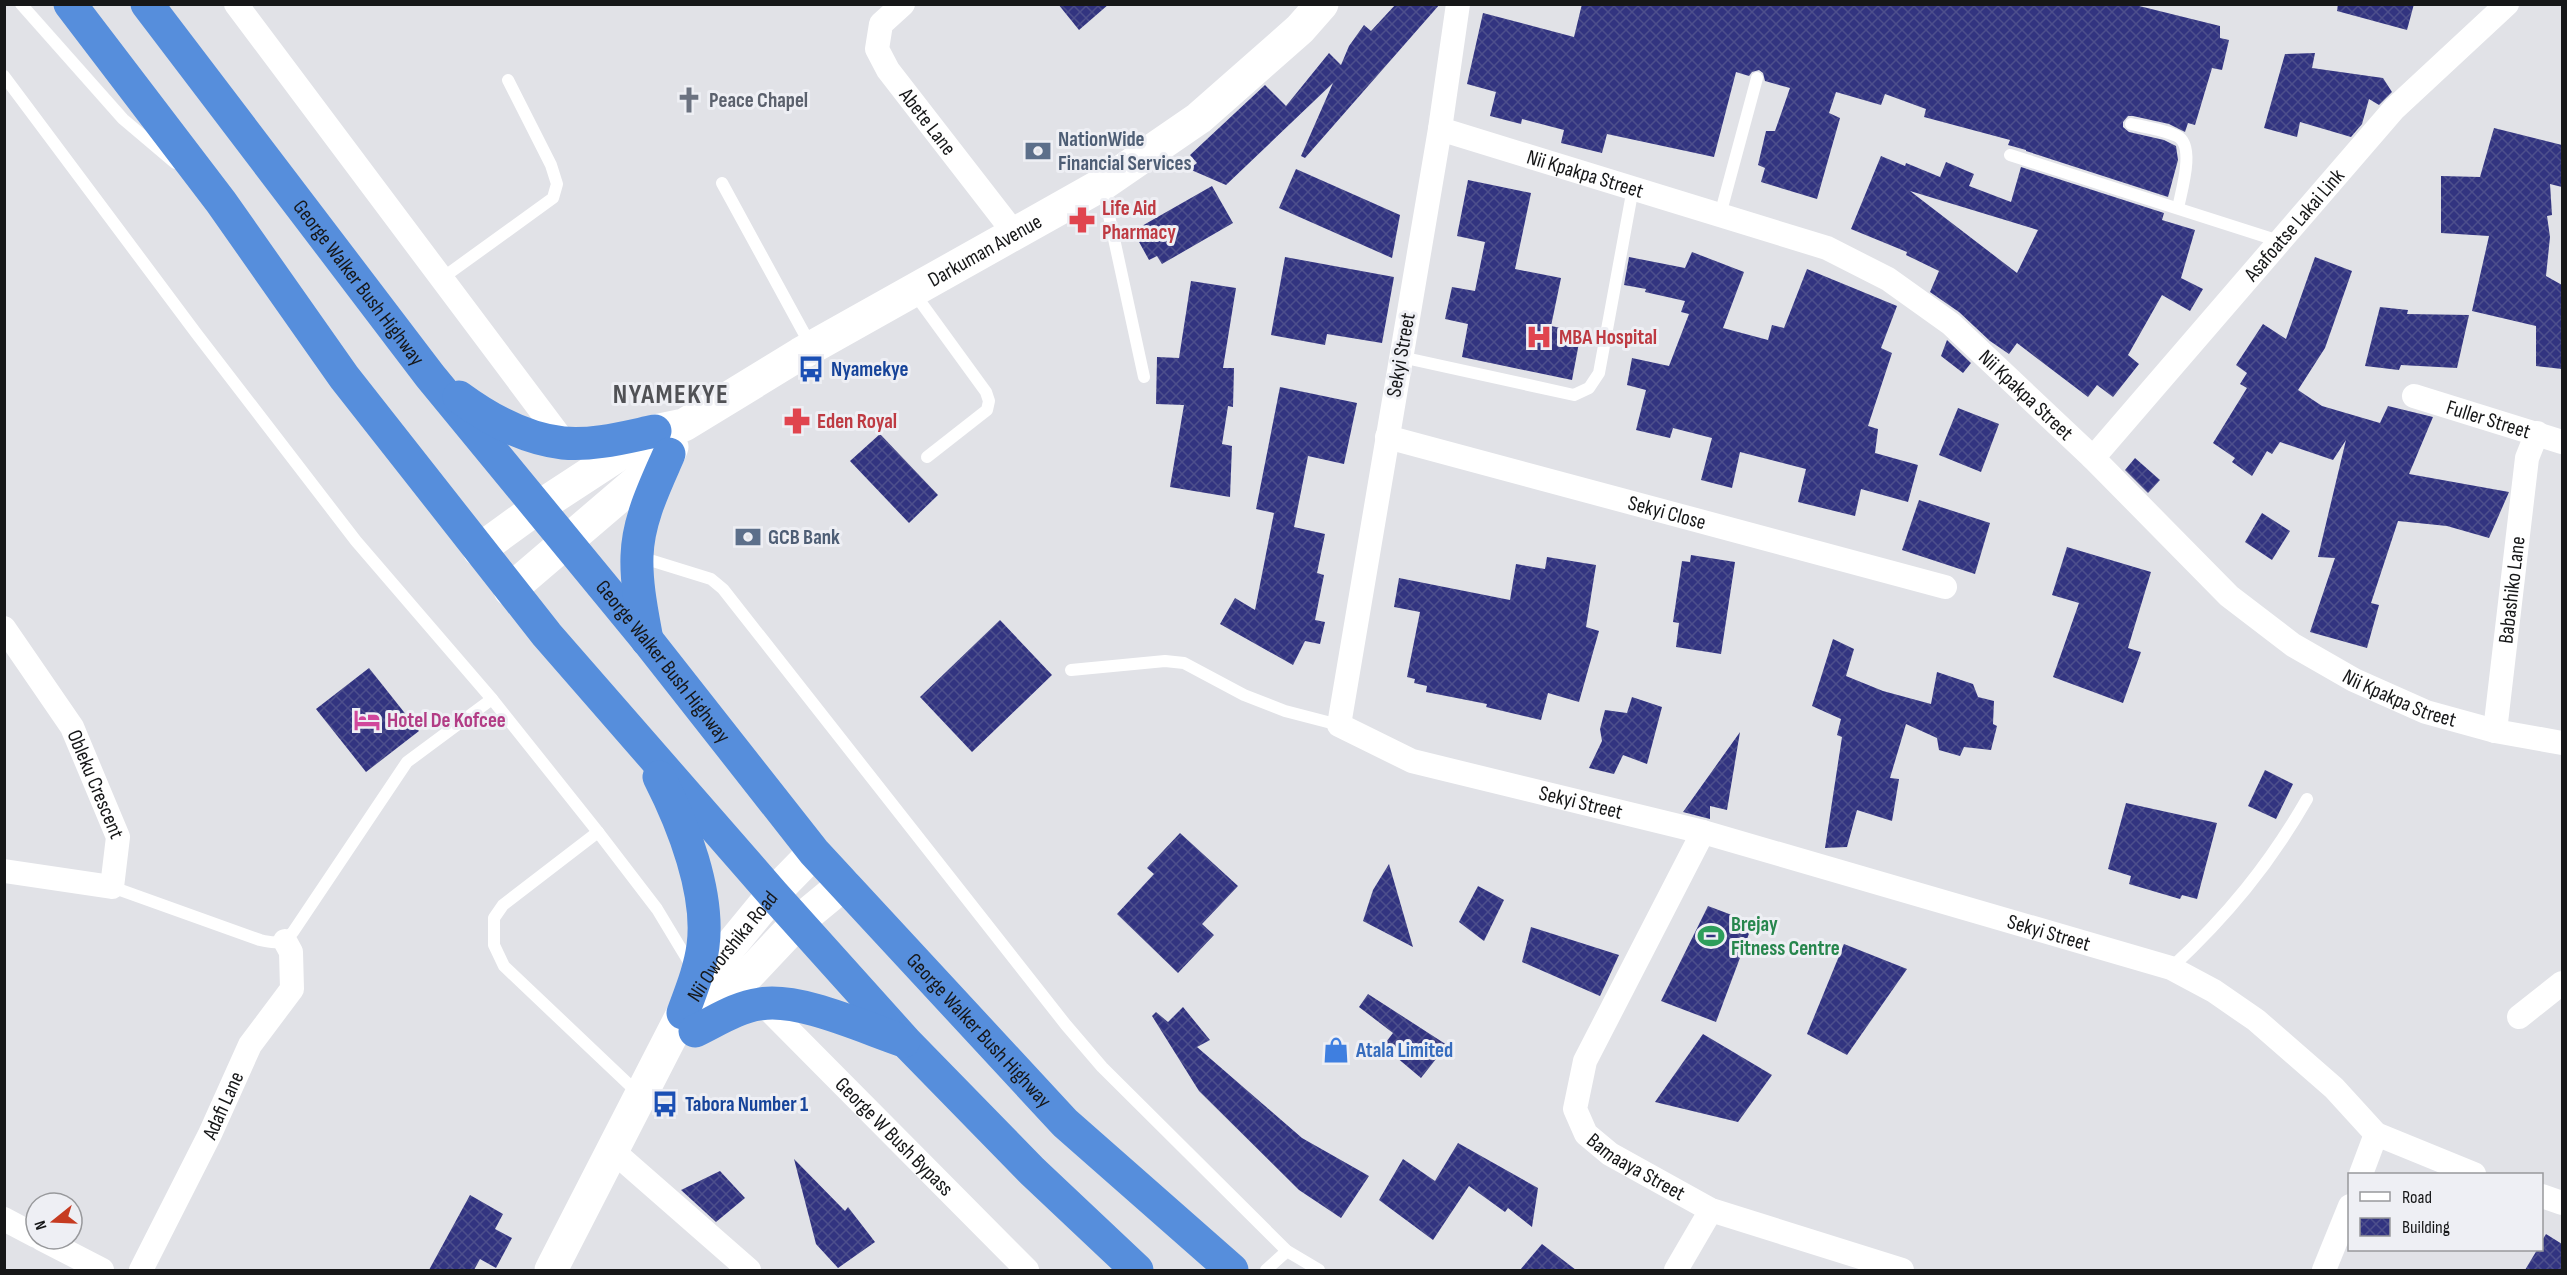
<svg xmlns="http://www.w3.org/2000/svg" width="2567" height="1275" viewBox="0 0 2567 1275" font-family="'Sofia Sans Condensed',sans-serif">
  <defs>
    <pattern id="building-cross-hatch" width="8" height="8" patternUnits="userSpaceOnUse" patternTransform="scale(1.5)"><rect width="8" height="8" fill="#323480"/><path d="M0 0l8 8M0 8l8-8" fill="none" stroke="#4d4f8c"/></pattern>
  </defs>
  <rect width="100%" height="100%" fill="#e1e2e7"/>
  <g fill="url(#building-cross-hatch)" fill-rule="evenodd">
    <path d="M 1058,4 L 1109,4 L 1079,30 Z"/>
    <path d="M 1396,4 L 1440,4 L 1305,158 L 1301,156 L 1333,83 L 1226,185 L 1189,169 L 1197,163 L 1190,155 L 1265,85 L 1286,106 L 1329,53 L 1341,65 L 1349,46 L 1364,25 L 1371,31 Z"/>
    <path d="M 1582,4 L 2131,4 L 2220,26 L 2220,38 L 2229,40 L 2222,70 L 2212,68 L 2195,125 L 2188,123 L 2185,132 L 2169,124 L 2133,116 L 2128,116 L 2123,122 L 2123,127 L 2129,132 L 2164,140 L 2176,146 L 2178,160 L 2168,197 L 2026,151 L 2026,150 L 2008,145 L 2010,140 L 1924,117 L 1926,109 L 1885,94 L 1881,105 L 1836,92 L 1829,113 L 1840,118 L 1817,199 L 1761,182 L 1765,168 L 1758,165 L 1766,131 L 1775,131 L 1790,88 L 1765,81 L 1763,73 L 1759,70 L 1752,72 L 1749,76 L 1736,72 L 1714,157 L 1607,134 L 1602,153 L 1561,143 L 1564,130 L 1522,119 L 1521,124 L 1490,116 L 1496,92 L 1467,84 L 1483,13 L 1574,37 Z"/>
    <path d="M 2338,4 L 2414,4 L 2407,30 L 2337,11 Z"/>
    <path d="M 2315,53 L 2312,68 L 2383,78 L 2392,92 L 2379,105 L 2369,99 L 2362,124 L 2351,137 L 2300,122 L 2297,137 L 2264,128 L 2285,54 Z"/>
    <path d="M 2494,128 L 2562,145 L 2562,187 L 2550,184 L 2552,215 L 2547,216 L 2550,237 L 2546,276 L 2562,285 L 2562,369 L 2536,366 L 2536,326 L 2472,311 L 2489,236 L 2441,233 L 2441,176 L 2480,177 Z"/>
    <path d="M 1881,156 L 1905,166 L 1906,163 L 1940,177 L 1946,162 L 1974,174 L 1969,186 L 2011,202 L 2021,167 L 2164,213 L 2162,220 L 2195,230 L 2181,278 L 2203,289 L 2190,311 L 2162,295 L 2128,355 L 2139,364 L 2113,397 L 2097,385 L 2088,397 L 2017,343 L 2009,354 L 1990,341 L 1959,312 L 1930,292 L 1939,271 L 1906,255 L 1907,252 L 1851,229 ZM 1910,191 L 2038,230 L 2017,273 Z"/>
    <path d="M 1296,169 L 1400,215 L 1392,258 L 1279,208 Z"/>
    <path d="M 1468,180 L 1531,193 L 1515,269 L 1561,278 L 1551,326 L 1581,332 L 1572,380 L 1462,357 L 1468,324 L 1445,319 L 1452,287 L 1475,291 L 1485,242 L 1457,236 Z"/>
    <path d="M 1212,186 L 1233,223 L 1162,264 L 1157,256 L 1149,260 L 1133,231 Z"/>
    <path d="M 1692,252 L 1744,272 L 1723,328 L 1768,340 L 1772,325 L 1784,328 L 1807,269 L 1897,306 L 1881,348 L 1892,353 L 1868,426 L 1878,429 L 1875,453 L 1918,465 L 1908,502 L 1861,489 L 1855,516 L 1798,502 L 1806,469 L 1740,452 L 1732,488 L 1701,480 L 1712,438 L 1673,428 L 1670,438 L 1636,430 L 1646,390 L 1627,385 L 1632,358 L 1669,366 L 1689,314 L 1681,312 L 1685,301 L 1645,292 L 1646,289 L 1624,285 L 1629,257 L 1685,268 Z"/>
    <path d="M 1285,257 L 1394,277 L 1382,343 L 1327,334 L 1325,345 L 1271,335 Z"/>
    <path d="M 2315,257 L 2352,271 L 2325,348 L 2298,390 L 2322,406 L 2380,423 L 2388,406 L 2433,417 L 2409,474 L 2509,492 L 2489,538 L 2447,526 L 2398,521 L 2371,603 L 2379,605 L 2367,648 L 2310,632 L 2335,558 L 2318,557 L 2346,440 L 2333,460 L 2280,442 L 2272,454 L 2267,451 L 2252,476 L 2232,462 L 2235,458 L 2213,443 L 2247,388 L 2240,384 L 2247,373 L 2236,365 L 2263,324 L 2286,339 Z"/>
    <path d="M 1191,281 L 1236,288 L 1223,368 L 1234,368 L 1233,407 L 1228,406 L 1222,444 L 1232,446 L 1230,497 L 1170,487 L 1184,405 L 1156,404 L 1157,357 L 1179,358 Z"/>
    <path d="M 2380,307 L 2408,310 L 2407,314 L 2469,315 L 2457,368 L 2401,365 L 2399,370 L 2365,366 Z"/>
    <path d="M 1947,340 L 1971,363 L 1963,373 L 1941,356 Z"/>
    <path d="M 1280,387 L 1357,403 L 1344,464 L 1308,456 L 1294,527 L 1325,534 L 1317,573 L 1324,575 L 1315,620 L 1325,622 L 1320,644 L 1305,641 L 1293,665 L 1220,624 L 1235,598 L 1255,610 L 1274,513 L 1256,509 Z"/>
    <path d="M 1958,408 L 1999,424 L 1981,472 L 1939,455 Z"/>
    <path d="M 880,434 L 938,495 L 909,523 L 850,461 Z"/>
    <path d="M 2135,458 L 2160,480 L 2148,493 L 2125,470 Z"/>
    <path d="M 1919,500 L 1990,523 L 1975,574 L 1902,550 Z"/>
    <path d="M 2262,513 L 2290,531 L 2272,560 L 2245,542 Z"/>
    <path d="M 2067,547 L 2151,572 L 2128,648 L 2141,652 L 2123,703 L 2053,677 L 2079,603 L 2052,595 Z"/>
    <path d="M 1691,555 L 1735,562 L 1721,654 L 1676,647 L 1679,623 L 1673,622 L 1682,561 L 1690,562 Z"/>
    <path d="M 1547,557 L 1596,565 L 1586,627 L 1599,631 L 1579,702 L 1548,693 L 1541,720 L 1486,707 L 1487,704 L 1426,692 L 1427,686 L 1414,683 L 1415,679 L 1407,677 L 1420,612 L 1394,607 L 1399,578 L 1510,600 L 1516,564 L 1545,569 Z"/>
    <path d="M 1000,620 L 1052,675 L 972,752 L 920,697 Z"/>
    <path d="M 1833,639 L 1854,649 L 1846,676 L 1883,691 L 1931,704 L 1937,672 L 1973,684 L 1978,697 L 1994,701 L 1993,724 L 1997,726 L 1991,750 L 1964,747 L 1960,756 L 1939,750 L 1937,738 L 1906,724 L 1890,778 L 1899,779 L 1892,821 L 1857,810 L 1847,847 L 1825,848 L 1842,737 L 1837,735 L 1841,719 L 1812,706 Z"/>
    <path d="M 369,668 L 419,731 L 366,772 L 316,709 Z"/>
    <path d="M 1632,697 L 1662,707 L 1647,764 L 1623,755 L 1614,774 L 1589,768 L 1602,741 L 1600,729 L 1605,710 L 1627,713 Z"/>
    <path d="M 1740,732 L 1727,810 L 1710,806 L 1710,819 L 1683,812 Z"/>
    <path d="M 2265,770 L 2293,784 L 2276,819 L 2248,806 Z"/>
    <path d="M 2126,803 L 2217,823 L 2197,899 L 2182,895 L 2180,899 L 2129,884 L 2131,876 L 2108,869 Z"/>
    <path d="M 1180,833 L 1238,886 L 1202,924 L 1214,935 L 1178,973 L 1117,914 L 1154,874 L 1147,868 Z"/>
    <path d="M 1389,864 L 1413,947 L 1363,921 L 1373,890 Z"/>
    <path d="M 1478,886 L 1504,900 L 1484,941 L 1459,922 Z"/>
    <path d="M 1708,906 L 1753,923 L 1716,1022 L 1661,1001 Z"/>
    <path d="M 1531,927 L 1619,955 L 1600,996 L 1522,962 Z"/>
    <path d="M 1844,944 L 1907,969 L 1847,1055 L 1807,1034 Z"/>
    <path d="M 1368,994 L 1447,1045 L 1421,1078 L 1383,1046 L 1393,1033 L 1359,1007 Z"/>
    <path d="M 1183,1007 L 1210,1040 L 1197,1047 L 1302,1138 L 1369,1176 L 1341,1218 L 1299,1190 L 1199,1091 L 1152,1016 L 1156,1012 L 1168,1022 Z"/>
    <path d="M 1703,1034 L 1772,1075 L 1738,1122 L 1655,1102 Z"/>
    <path d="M 1458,1143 L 1538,1188 L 1532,1227 L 1508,1208 L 1505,1212 L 1469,1186 L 1433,1240 L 1379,1200 L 1403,1159 L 1435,1181 Z"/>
    <path d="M 794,1159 L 845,1211 L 848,1207 L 875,1242 L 838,1268 L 816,1244 Z"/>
    <path d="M 720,1171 L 745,1198 L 716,1222 L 681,1190 Z"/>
    <path d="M 470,1195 L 503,1214 L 495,1229 L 512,1238 L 496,1268 L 480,1259 L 474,1270 L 429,1270 Z"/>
    <path d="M 2546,1234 L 2562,1244 L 2562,1270 L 2525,1270 L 2537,1250 L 2541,1250 L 2541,1242 Z"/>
    <path d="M 1542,1244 L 1576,1270 L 1520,1270 Z"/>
  </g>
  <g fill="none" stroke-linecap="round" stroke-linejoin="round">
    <g stroke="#fff" stroke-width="12">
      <path d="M 21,4 L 123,119 L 175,163"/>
      <path d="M 4,76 L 196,333 L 356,541 L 492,699 L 598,832 L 657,909 L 692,967"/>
      <path d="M 2131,124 C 2145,127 2164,130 2177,136 C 2196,145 2181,192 2178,208"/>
      <path d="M 2010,155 L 2279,241"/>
      <path d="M 722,183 L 811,346"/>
      <path d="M 1103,188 L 1144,377"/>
      <path d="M 1720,215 L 1757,78"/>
      <path d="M 441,279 L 553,198 L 557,184 L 551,165 L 508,80"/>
      <path d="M 914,293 L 986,392 L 989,401 L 987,410 L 927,457"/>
      <path d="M 1401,357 L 1574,395 L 1589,388 L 1599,373 L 1633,188"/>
      <path d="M 640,557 L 711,579 L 723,589 L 1066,1025 L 1102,1067 L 1287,1251 L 1319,1270"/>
      <path d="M 1071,670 L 1165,661 L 1184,663 L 1244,695 L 1285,711 L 1339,725"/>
      <path d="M 598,832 L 503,905 L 494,918 L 494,945 L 504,966 L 640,1095"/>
      <path d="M 112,887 L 260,940 C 276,944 282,944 293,932 L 407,762 L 492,699"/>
      <path d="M 2171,968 C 2227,916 2269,865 2307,799"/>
      <path d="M 1266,1270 L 1287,1251"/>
    </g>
    <g stroke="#fff" stroke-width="24">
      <path d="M 236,4 L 565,443"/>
      <path id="s1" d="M 903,4 L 881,24 L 877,49 L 888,70 L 1015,234"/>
      <path id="s2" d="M 1458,4 L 1440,129 L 1339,725 L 1412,761 L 1703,832 L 2171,968 L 2214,991 L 2256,1020 L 2334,1088 L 2376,1134 L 2474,1174"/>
      <path id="s3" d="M 1440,129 L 1827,248 L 1888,279 L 1951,324 L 2093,458 L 2229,596 L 2293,645 L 2354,680 L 2426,712 L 2495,731 L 2562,743"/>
      <path id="s4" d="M 2414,396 L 2562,442"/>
      <path id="s5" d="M 1387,437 L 1945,587"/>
      <path id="s6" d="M 2093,458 L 2394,109 L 2507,4"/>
      <path id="s7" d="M 4,628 L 72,727 L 118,837 L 112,887 L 4,871"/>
      <path id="s8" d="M 2495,731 L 2527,458 L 2537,433"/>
      <path id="s9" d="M 1703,832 L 1585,1061 L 1575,1109 L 1586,1134 L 1610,1154 L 1711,1210 L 1902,1270"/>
      <path id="s10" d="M 762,1003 L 1027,1270"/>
      <path d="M 2519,1017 L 2562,983"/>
      <path d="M 613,1151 L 749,1270"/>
      <path d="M 2361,1174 L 2376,1134"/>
      <path d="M 2542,1196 L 2562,1203"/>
      <path d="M 4,1219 L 36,1236"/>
      <path d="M 42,1239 L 102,1270"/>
      <path id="s11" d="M 141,1270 L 210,1134 L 250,1045 L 292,989 L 291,952 L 285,941"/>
      <path d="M 1676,1270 L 1711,1210"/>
      <path d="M 2324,1270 L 2350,1206"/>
    </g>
    <g stroke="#fff" stroke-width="33">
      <path id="s12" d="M 479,550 L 537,508 L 655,431 L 684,425 L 800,354 L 1103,184 L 1199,118 L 1300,29 L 1322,4"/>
      <path d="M 510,590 L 669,454 L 672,447"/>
      <path d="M 696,1030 L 798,922 L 844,884"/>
      <path id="s13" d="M 551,1270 L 683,1013 L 714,966 L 741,933 L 773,894 L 814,852"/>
    </g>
    <g stroke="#568edc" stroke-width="33">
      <path d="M 70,4 L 221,202 L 344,377 L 547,635 L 773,894 L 906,1042 L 1032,1171 L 1137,1270"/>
      <path id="s14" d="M 147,4 L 430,376 L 648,641 L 814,852 L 1065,1123 L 1232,1270"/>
      <path d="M 459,397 C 489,419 526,439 563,443 C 593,446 626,437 655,431"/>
      <path d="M 647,640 C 642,612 636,584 637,556 C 638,520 655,486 669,454"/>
      <path d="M 659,777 C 683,824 710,893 703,946 C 700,969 691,991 683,1013"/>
      <path d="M 695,1031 C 716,1021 737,1007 760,1004 C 799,997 865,1028 904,1041"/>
    </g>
  </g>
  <defs>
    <g id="church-bare" transform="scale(2.07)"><path d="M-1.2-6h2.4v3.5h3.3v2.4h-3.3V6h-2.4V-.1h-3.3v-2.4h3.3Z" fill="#6b7280" stroke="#eeeff4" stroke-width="2.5" paint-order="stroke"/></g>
    <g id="bank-bare" transform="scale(2.07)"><path d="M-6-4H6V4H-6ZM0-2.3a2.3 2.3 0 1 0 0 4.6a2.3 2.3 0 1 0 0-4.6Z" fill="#5c6f8a" stroke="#eeeff4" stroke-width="2.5" paint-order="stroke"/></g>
    <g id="pharmacy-bare" transform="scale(2.07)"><path d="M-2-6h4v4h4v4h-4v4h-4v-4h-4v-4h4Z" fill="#e0444e" stroke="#eeeff4" stroke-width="2.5" paint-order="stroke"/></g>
    <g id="hospital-bare" transform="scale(2.07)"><path d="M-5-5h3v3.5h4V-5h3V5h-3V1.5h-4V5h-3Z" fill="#e0444e" stroke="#eeeff4" stroke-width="2.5" paint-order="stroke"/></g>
    <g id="bus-bare" transform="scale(2.07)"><path d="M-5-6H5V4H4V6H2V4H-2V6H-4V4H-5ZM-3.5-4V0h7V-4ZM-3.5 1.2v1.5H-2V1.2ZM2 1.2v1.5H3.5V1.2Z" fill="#1a4fb4" stroke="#eeeff4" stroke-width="2.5" paint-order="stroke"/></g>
    <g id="hotel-bare" transform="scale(2.07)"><path d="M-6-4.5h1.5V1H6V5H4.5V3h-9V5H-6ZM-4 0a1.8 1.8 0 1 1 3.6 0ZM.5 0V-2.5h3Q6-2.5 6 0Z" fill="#d1479c" stroke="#eeeff4" stroke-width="2.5" paint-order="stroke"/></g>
    <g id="stadium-bare" transform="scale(2.07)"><path d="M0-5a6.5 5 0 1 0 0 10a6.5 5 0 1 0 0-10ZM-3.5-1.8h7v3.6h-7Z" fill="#2e9e5b" stroke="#eeeff4" stroke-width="2.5" paint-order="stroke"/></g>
    <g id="shop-bare" transform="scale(2.07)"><path d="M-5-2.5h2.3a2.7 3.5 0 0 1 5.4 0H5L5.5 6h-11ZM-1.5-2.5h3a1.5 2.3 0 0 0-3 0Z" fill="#3f7fe0" stroke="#eeeff4" stroke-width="2.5" paint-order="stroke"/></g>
  </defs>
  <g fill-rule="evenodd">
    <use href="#church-bare" x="689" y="100"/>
    <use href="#bank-bare" x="1038" y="151"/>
    <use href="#pharmacy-bare" x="1082" y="220"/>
    <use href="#hospital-bare" x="1539" y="337"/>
    <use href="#bus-bare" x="811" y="369"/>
    <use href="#pharmacy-bare" x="797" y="421"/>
    <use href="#bank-bare" x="748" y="537"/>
    <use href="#hotel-bare" x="367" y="720"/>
    <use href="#stadium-bare" x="1711" y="936"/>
    <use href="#shop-bare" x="1336" y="1050"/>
    <use href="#bus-bare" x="665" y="1104"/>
  </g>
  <g text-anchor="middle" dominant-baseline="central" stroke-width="6" stroke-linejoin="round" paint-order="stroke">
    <g font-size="21" font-weight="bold" fill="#5b616d" stroke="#eeeff4" text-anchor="start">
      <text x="709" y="100">Peace Chapel</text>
    </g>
    <g font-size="21" fill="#161718" stroke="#eeeff4">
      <text stroke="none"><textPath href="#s1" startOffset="144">Abete Lane</textPath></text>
      <text stroke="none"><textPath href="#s3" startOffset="152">Nii Kpakpa Street</textPath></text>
      <text stroke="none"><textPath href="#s6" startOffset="308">Asafoatse Lakai Link</textPath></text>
      <text stroke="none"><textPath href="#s12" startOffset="590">Darkuman Avenue</textPath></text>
      <text stroke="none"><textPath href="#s14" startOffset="350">George Walker Bush Highway</textPath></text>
      <text transform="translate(1401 355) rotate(-80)">Sekyi Street</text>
      <text stroke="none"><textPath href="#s3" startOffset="654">Nii Kpakpa Street</textPath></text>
      <text stroke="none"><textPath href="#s4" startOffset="78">Fuller Street</textPath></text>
      <text stroke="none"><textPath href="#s5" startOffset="290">Sekyi Close</textPath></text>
      <text stroke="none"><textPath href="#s8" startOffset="142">Babashiko Lane</textPath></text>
      <text stroke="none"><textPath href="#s14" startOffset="836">George Walker Bush Highway</textPath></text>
      <text stroke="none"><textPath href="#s3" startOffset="1140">Nii Kpakpa Street</textPath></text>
      <text stroke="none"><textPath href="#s7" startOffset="182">Obleku Crescent</textPath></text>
      <text stroke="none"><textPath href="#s2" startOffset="986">Sekyi Street</textPath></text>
      <text stroke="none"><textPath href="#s2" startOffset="1472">Sekyi Street</textPath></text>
      <text stroke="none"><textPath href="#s13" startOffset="372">Nii Oworshika Road</textPath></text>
      <text stroke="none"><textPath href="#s14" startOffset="1322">George Walker Bush Highway</textPath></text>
      <text stroke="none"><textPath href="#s11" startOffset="184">Adafi Lane</textPath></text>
      <text stroke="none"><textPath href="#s10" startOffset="188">George W Bush Bypass</textPath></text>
      <text stroke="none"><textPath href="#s9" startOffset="394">Bamaaya Street</textPath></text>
    </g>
    <g font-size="21" font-weight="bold" fill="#4e5e75" stroke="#eeeff4" text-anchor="start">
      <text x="1058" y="139">NationWide<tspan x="1058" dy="24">Financial Services</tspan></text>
      <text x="768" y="537">GCB Bank</text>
    </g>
    <g font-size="21" font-weight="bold" fill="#be3a42" stroke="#eeeff4" text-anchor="start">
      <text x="1102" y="208">Life Aid<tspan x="1102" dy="24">Pharmacy</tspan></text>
      <text x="1559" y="337">MBA Hospital</text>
      <text x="817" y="421">Eden Royal</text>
    </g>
    <g font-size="21" font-weight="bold" fill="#164399" stroke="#eeeff4" text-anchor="start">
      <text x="831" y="369">Nyamekye</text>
      <text x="685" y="1104">Tabora Number 1</text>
    </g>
    <g font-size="21" font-weight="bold" fill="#b23c85" stroke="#eeeff4" text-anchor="start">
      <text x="387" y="720">Hotel De Kofcee</text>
    </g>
    <g font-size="21" font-weight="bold" fill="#27864d" stroke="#eeeff4" text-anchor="start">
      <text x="1731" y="924">Brejay<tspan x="1731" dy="24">Fitness Centre</tspan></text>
    </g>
    <g font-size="21" font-weight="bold" fill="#366cbe" stroke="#eeeff4" text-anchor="start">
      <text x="1356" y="1050">Atala Limited</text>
    </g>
    <g font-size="27" font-weight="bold" letter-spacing="1.5" fill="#505155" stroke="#eeeff4">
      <text x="671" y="395">NYAMEKYE</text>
    </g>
  </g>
  <rect width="2567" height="1275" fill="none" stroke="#161718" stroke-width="12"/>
  <rect x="2348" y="1173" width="195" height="78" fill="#eeeff4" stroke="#98999c" stroke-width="1.5"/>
  <rect x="2360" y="1192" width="30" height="9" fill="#ffffff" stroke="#98999c" stroke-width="1.5"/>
  <text x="2402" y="1203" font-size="18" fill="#161718">Road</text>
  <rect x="2360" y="1218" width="30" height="18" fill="url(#building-cross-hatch)" stroke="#98999c" stroke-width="1.5"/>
  <text x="2402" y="1233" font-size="18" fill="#161718">Building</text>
  <g transform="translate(54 1221) rotate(252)"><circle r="28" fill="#eeeff4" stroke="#98999c" stroke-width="1.5"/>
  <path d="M0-4.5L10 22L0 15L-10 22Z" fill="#c63b21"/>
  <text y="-9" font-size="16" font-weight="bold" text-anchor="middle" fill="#161718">N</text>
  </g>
</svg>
